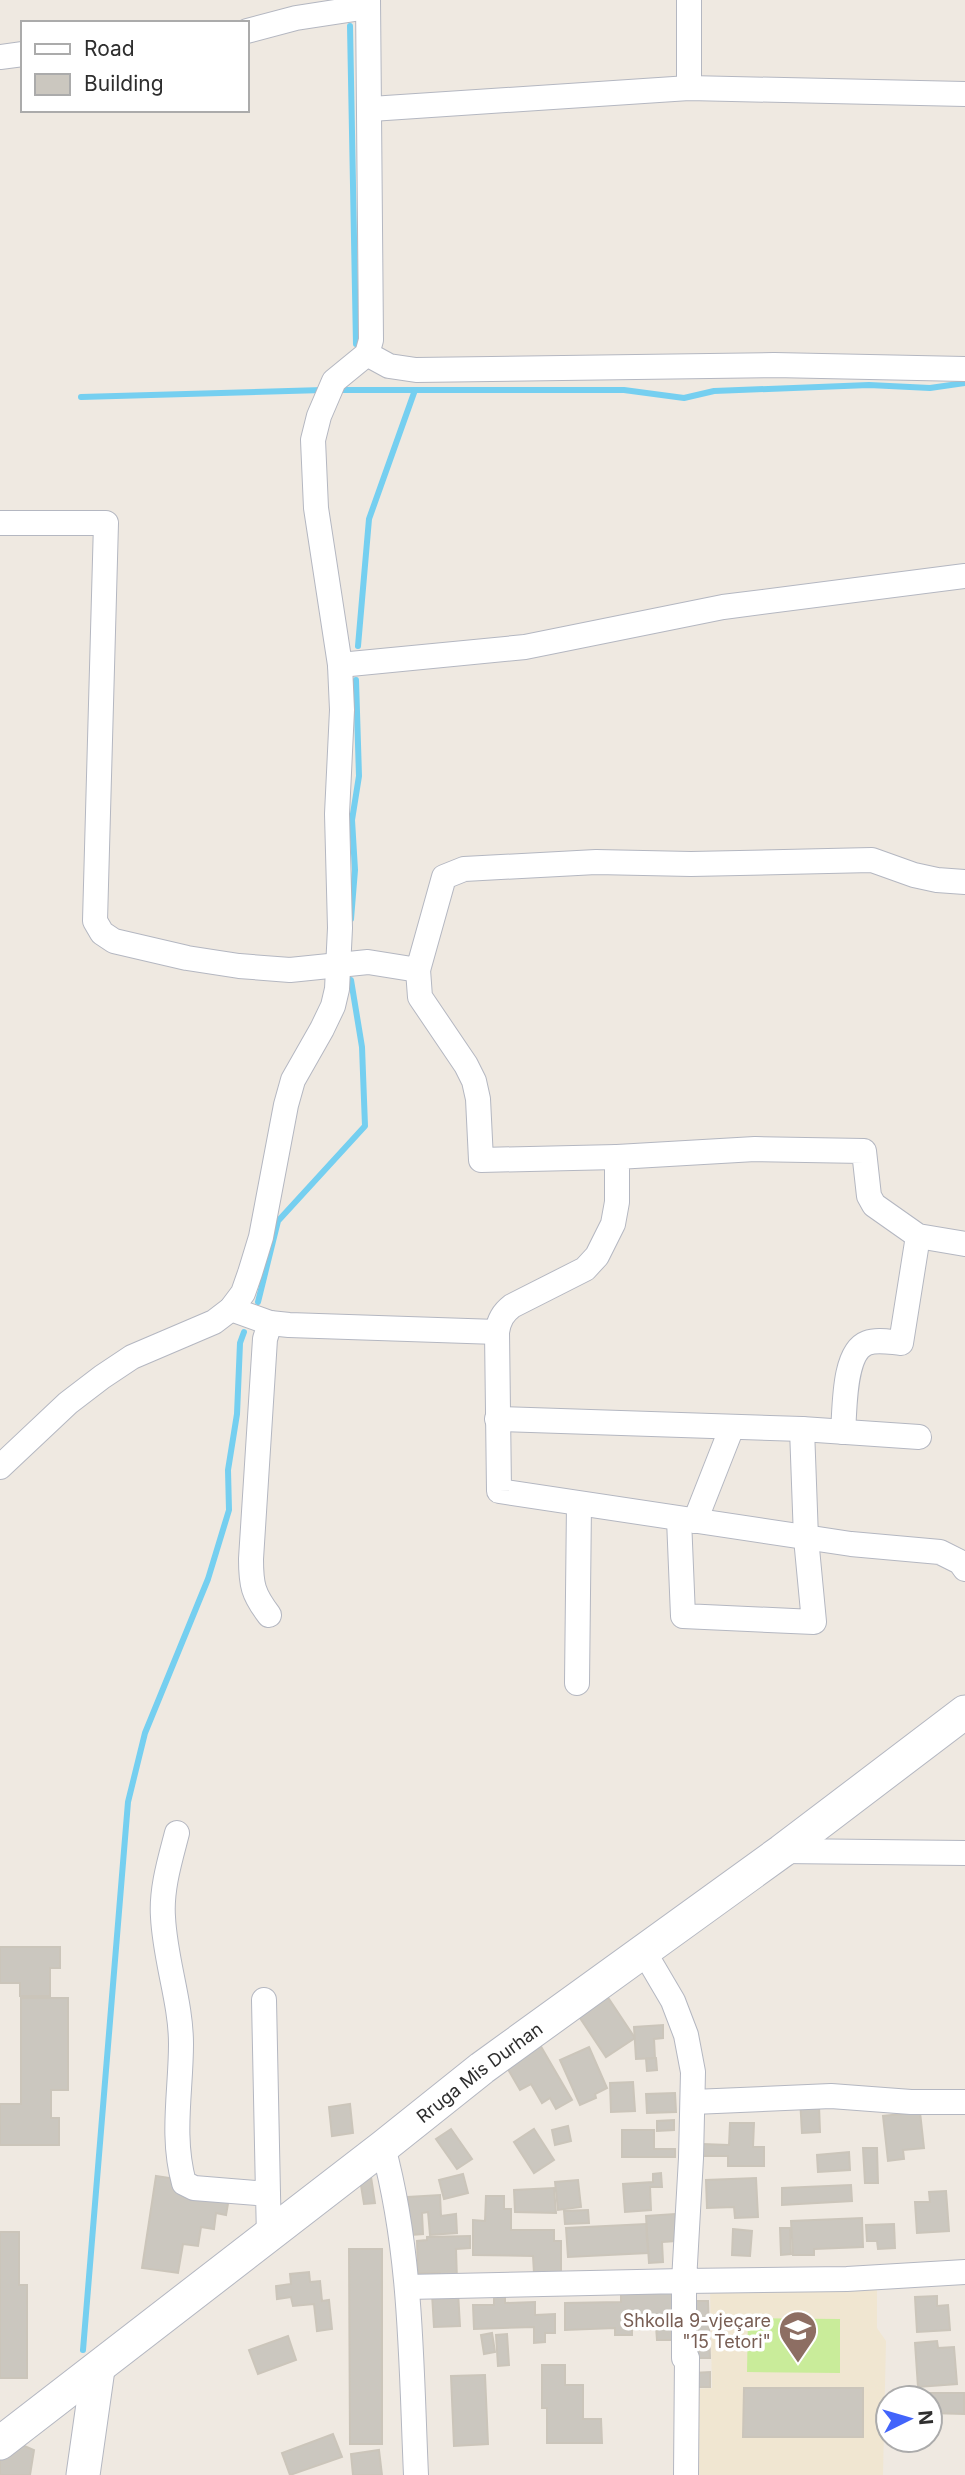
<svg xmlns="http://www.w3.org/2000/svg" width="965" height="2475" viewBox="0 0 965 2475" font-family="Inter,sans-serif">
  <rect width="100%" height="100%" fill="#efe9e1"/>
  <path fill="#f0e6d1" d="M 877,2286 L 877,2328 L 886,2341 L 883,2475 L 689,2475 L 690,2389 L 712,2388 L 710,2287 Z"/>
  <path fill="#c9ec9a" d="M 748,2318 L 840,2319 L 840,2373 L 747,2372 Z"/>
  <g fill="none" stroke-linecap="round" stroke-linejoin="round">
    <g stroke="#75cff0" stroke-width="6">
      <path d="M 350,26 L 356,344"/>
      <path d="M 341,390 L 624,390 L 684,398 L 714,391 L 869,385 L 930,388 L 965,383"/>
      <path d="M 81,397 L 323,390"/>
      <path d="M 358,646 L 369,519 L 415,390"/>
      <path d="M 351,919 L 355,870 L 352,820 L 359,776 L 356,680"/>
      <path d="M 258,1302 L 278,1221 L 365,1126 L 362,1047 L 351,980"/>
      <path d="M 83,2350 L 128,1802 L 145,1733 L 208,1579 L 229,1510 L 228,1470 L 237,1414 L 240,1343 L 244,1332"/>
    </g>
  </g>
  <g fill="#cbc7bf" stroke="#cbc5ba" stroke-width="2">
    <path d="M 0,1947 L 60,1947 L 60,1968 L 50,1968 L 50,1996 L 20,1996 L 20,1983 L 0,1983 Z"/>
    <path d="M 607,1996 L 635,2038 L 606,2057 L 578,2015 Z"/>
    <path d="M 21,1998 L 68,1998 L 68,2090 L 51,2090 L 51,2118 L 59,2118 L 59,2145 L 0,2145 L 0,2104 L 21,2104 Z"/>
    <path d="M 663,2025 L 663,2038 L 654,2039 L 655,2058 L 636,2059 L 634,2027 Z"/>
    <path d="M 536,2038 L 572,2100 L 556,2109 L 550,2098 L 542,2103 L 531,2084 L 520,2090 L 505,2064 Z"/>
    <path d="M 589,2047 L 607,2088 L 595,2094 L 596,2098 L 580,2105 L 560,2060 Z"/>
    <path d="M 656,2058 L 657,2070 L 647,2071 L 646,2059 Z"/>
    <path d="M 633,2082 L 635,2111 L 611,2112 L 610,2083 Z"/>
    <path d="M 675,2093 L 676,2112 L 647,2113 L 646,2094 Z"/>
    <path d="M 800,2098 L 819,2106 L 820,2132 L 802,2133 Z"/>
    <path d="M 350,2104 L 353,2133 L 332,2136 L 329,2107 Z"/>
    <path d="M 920,2112 L 924,2148 L 903,2150 L 904,2159 L 888,2161 L 883,2116 Z"/>
    <path d="M 674,2120 L 674,2130 L 657,2131 L 657,2121 Z"/>
    <path d="M 730,2123 L 754,2123 L 753,2147 L 764,2147 L 764,2166 L 728,2166 L 728,2156 L 702,2156 L 703,2144 L 729,2145 Z"/>
    <path d="M 568,2126 L 571,2141 L 555,2145 L 552,2130 Z"/>
    <path d="M 451,2129 L 472,2159 L 457,2169 L 436,2139 Z"/>
    <path d="M 534,2129 L 554,2160 L 534,2173 L 514,2142 Z"/>
    <path d="M 622,2130 L 654,2130 L 654,2149 L 675,2149 L 675,2157 L 622,2157 Z"/>
    <path d="M 863,2148 L 877,2148 L 878,2183 L 865,2183 Z"/>
    <path d="M 849,2152 L 850,2170 L 818,2172 L 817,2155 Z"/>
    <path d="M 661,2173 L 662,2187 L 650,2187 L 651,2210 L 625,2212 L 623,2184 L 653,2182 L 653,2174 Z"/>
    <path d="M 463,2174 L 468,2193 L 444,2199 L 439,2180 Z"/>
    <path d="M 156,2176 L 176,2179 L 229,2198 L 226,2215 L 216,2213 L 214,2229 L 201,2227 L 198,2246 L 183,2244 L 178,2273 L 142,2268 Z"/>
    <path d="M 371,2177 L 375,2203 L 364,2204 L 360,2179 Z"/>
    <path d="M 756,2178 L 758,2217 L 735,2218 L 734,2207 L 707,2208 L 706,2180 Z"/>
    <path d="M 578,2180 L 581,2207 L 558,2210 L 555,2182 Z"/>
    <path d="M 851,2185 L 852,2201 L 782,2205 L 782,2188 Z"/>
    <path d="M 554,2188 L 556,2213 L 515,2212 L 514,2190 Z"/>
    <path d="M 946,2191 L 949,2231 L 917,2233 L 915,2202 L 930,2202 L 929,2192 Z"/>
    <path d="M 440,2195 L 441,2216 L 456,2214 L 457,2233 L 430,2235 L 428,2212 L 422,2213 L 423,2234 L 411,2235 L 408,2197 Z"/>
    <path d="M 486,2196 L 504,2196 L 504,2209 L 511,2209 L 511,2230 L 554,2230 L 554,2241 L 561,2241 L 561,2273 L 534,2273 L 533,2256 L 473,2255 L 473,2220 L 485,2221 Z"/>
    <path d="M 588,2210 L 589,2223 L 565,2224 L 564,2211 Z"/>
    <path d="M 675,2214 L 676,2241 L 662,2242 L 663,2262 L 649,2263 L 646,2216 Z"/>
    <path d="M 862,2218 L 863,2247 L 814,2249 L 814,2255 L 793,2255 L 791,2221 Z"/>
    <path d="M 646,2224 L 648,2253 L 568,2257 L 566,2228 Z"/>
    <path d="M 894,2224 L 895,2248 L 878,2249 L 877,2241 L 867,2241 L 866,2225 Z"/>
    <path d="M 780,2228 L 790,2228 L 791,2254 L 781,2255 Z"/>
    <path d="M 733,2229 L 752,2231 L 750,2256 L 732,2255 Z"/>
    <path d="M 0,2232 L 19,2232 L 19,2285 L 27,2285 L 27,2378 L 0,2378 Z"/>
    <path d="M 470,2236 L 470,2248 L 456,2249 L 457,2281 L 440,2281 L 440,2273 L 418,2273 L 417,2241 L 427,2240 L 427,2237 Z"/>
    <path d="M 349,2249 L 382,2249 L 382,2444 L 350,2444 Z"/>
    <path d="M 309,2272 L 310,2282 L 320,2281 L 322,2301 L 329,2300 L 332,2329 L 317,2331 L 314,2304 L 293,2306 L 291,2297 L 277,2299 L 276,2286 L 291,2284 L 290,2274 Z"/>
    <path d="M 621,2285 L 673,2285 L 674,2340 L 657,2340 L 656,2326 L 632,2327 L 632,2335 L 615,2335 L 615,2328 L 565,2330 L 565,2303 L 621,2302 Z"/>
    <path d="M 494,2286 L 505,2286 L 505,2303 L 535,2302 L 535,2315 L 555,2314 L 555,2333 L 545,2333 L 545,2342 L 534,2343 L 534,2327 L 474,2329 L 473,2305 L 494,2305 Z"/>
    <path d="M 458,2292 L 460,2326 L 434,2327 L 432,2294 Z"/>
    <path d="M 937,2296 L 937,2306 L 948,2305 L 950,2330 L 917,2332 L 915,2297 Z"/>
    <path d="M 685,2301 L 708,2301 L 710,2358 L 697,2358 L 697,2338 L 686,2338 Z"/>
    <path d="M 492,2333 L 495,2352 L 484,2354 L 481,2335 Z"/>
    <path d="M 507,2334 L 509,2365 L 498,2366 L 496,2335 Z"/>
    <path d="M 288,2336 L 296,2360 L 258,2374 L 249,2350 Z"/>
    <path d="M 937,2341 L 938,2348 L 954,2347 L 957,2384 L 918,2387 L 915,2343 Z"/>
    <path d="M 542,2365 L 565,2365 L 565,2385 L 583,2385 L 583,2419 L 601,2419 L 602,2443 L 547,2443 L 547,2408 L 542,2408 Z"/>
    <path d="M 710,2372 L 710,2387 L 693,2387 L 693,2373 Z"/>
    <path d="M 485,2375 L 488,2444 L 454,2446 L 451,2376 Z"/>
    <path d="M 744,2388 L 863,2388 L 863,2437 L 743,2437 Z"/>
    <path d="M 930,2393 L 964,2393 L 964,2414 L 930,2413 Z"/>
    <path d="M 333,2434 L 342,2457 L 290,2475 L 282,2453 Z"/>
    <path d="M 22,2445 L 34,2450 L 30,2475 L 0,2475 L 0,2459 Z"/>
    <path d="M 379,2450 L 382,2475 L 353,2475 L 351,2454 Z"/>
  </g>
  <g fill="none" stroke-linecap="round" stroke-linejoin="round">
    <g stroke="#b4b7c1" stroke-width="26">
      <g id="street">
        <path d="M 689,0 L 689,88"/>
        <path d="M 247,31 L 296,18 L 368,7"/>
        <path d="M 0,57 L 23,54"/>
        <path d="M 371,109 L 689,88 L 965,94"/>
        <path d="M 367,354 L 389,366 L 416,370 L 774,365 L 965,369"/>
        <path d="M 0,523 L 106,523 L 95,921 L 102,933 L 114,941 L 187,958 L 239,966 L 290,970 L 368,962 L 418,970 L 444,877 L 464,869 L 596,862 L 691,864 L 872,860 L 914,875 L 937,880 L 965,882"/>
        <path d="M 340,665 L 525,647 L 723,607 L 965,576"/>
        <path d="M 418,970 L 420,997 L 466,1065 L 474,1081 L 478,1099 L 481,1160 L 617,1157"/>
        <path d="M 231,1309 L 270,1323 L 289,1325 L 497,1332 C 499,1320 503,1313 512,1306 L 585,1269 L 597,1256 L 613,1224 L 617,1202 L 617,1157 L 755,1149 L 864,1151 L 869,1196 L 874,1205 L 918,1236 L 965,1244"/>
        <path d="M 497,1332 L 499,1491 L 851,1544 L 940,1552 L 960,1562 L 965,1569"/>
        <path d="M 497,1419 L 802,1429 L 919,1437"/>
        <path d="M 843,1432 C 845,1409 843,1352 867,1343 C 877,1339 890,1342 901,1343 L 918,1236"/>
        <path d="M 0,1467 L 68,1403 L 102,1377 L 132,1357 L 214,1322 L 231,1309 L 243,1293 L 250,1273 L 261,1237 L 286,1105 L 293,1080 L 322,1029 L 333,1006 L 337,989 L 340,928 L 337,814 L 342,710 L 340,665 L 316,508 L 313,440 L 319,416 L 334,381 L 367,354 L 371,340 L 368,0"/>
        <path d="M 679,1519 L 683,1616 L 814,1622 L 806,1538 L 802,1429"/>
        <path d="M 695,1521 L 732,1427"/>
        <path d="M 269,1615 C 253,1594 251,1585 251,1559 L 265,1339 L 270,1323"/>
        <path d="M 577,1683 L 579,1504"/>
        <path d="M 177,1833 C 170,1860 161,1889 163,1917 C 165,1960 181,2002 181,2044 C 181,2091 171,2136 184,2183 L 194,2188 L 268,2194 L 269,2236"/>
        <path d="M 782,1851 L 965,1853"/>
        <path d="M 643,1950 L 673,2001 L 686,2035 L 693,2072 L 691,2158 L 684,2281 L 847,2279 L 965,2272"/>
        <path d="M 264,2000 L 268,2194"/>
        <path d="M 693,2102 L 831,2096 L 911,2102 L 965,2102"/>
        <path d="M 383,2147 C 412,2254 411,2365 416,2475"/>
        <path d="M 407,2287 L 684,2281 L 684,2358 L 687,2358 L 686,2475"/>
      </g>
    </g>
    <g stroke="#b4b7c1" stroke-width="35">
      <g id="secondary">
        <path id="s1" d="M 0,2443 L 383,2147 L 482,2068 L 782,1851 L 965,1712"/>
        <path d="M 83,2475 L 98,2369"/>
      </g>
    </g>
    <use href="#street" stroke="#fff" stroke-width="24"/>
    <use href="#secondary" stroke="#fff" stroke-width="33"/>
  </g>
  <defs>
    <g id="school-pin" transform="scale(2.0125)"><path d="M0 17L-7.5 6A9.5 9.5 0 1 1 7.5 6Z" fill="#8d6e63" stroke="#fff"/><path d="M0-5L7-2L0 1L-7-2ZM-4 1L0 2.5L4 1V4Q0 6-4 4Z" fill="#fff"/></g>
  </defs>
  <g fill-rule="evenodd">
    <use href="#school-pin" x="798" y="2330"/>
  </g>
  <g text-anchor="middle" dominant-baseline="central" stroke-width="7" stroke-linejoin="round" paint-order="stroke">
    <g font-size="18" fill="#2e2e2e" stroke="#fff">
      <text stroke="none"><textPath href="#s1" startOffset="606">Rruga Mis Durhan</textPath></text>
    </g>
    <g font-size="18" fill="#785e54" stroke="#fff" text-anchor="end">
      <text x="771" y="2320">Shkolla 9-vjeçare<tspan x="771" dy="21">"15 Tetori"</tspan></text>
    </g>
  </g>
  <rect x="21" y="21" width="228" height="91" fill="#ffffff" stroke="#ababab" stroke-width="2"/>
  <rect x="35" y="44" width="35" height="10" fill="#ffffff" stroke="#ababab" stroke-width="2"/>
  <text x="84" y="56" font-size="21" fill="#2e2e2e">Road</text>
  <rect x="35" y="74" width="35" height="21" fill="#cbc7bf" stroke="#ababab" stroke-width="2"/>
  <text x="84" y="91" font-size="21" fill="#2e2e2e">Building</text>
  <g transform="translate(909 2419) rotate(85)"><circle r="33" fill="#ffffff" stroke="#ababab" stroke-width="2"/>
  <path d="M0-5L12 26L0 18L-12 26Z" fill="#4264fb"/>
  <text y="-10" font-size="19" font-weight="bold" text-anchor="middle" fill="#2e2e2e">N</text>
  </g>
</svg>
